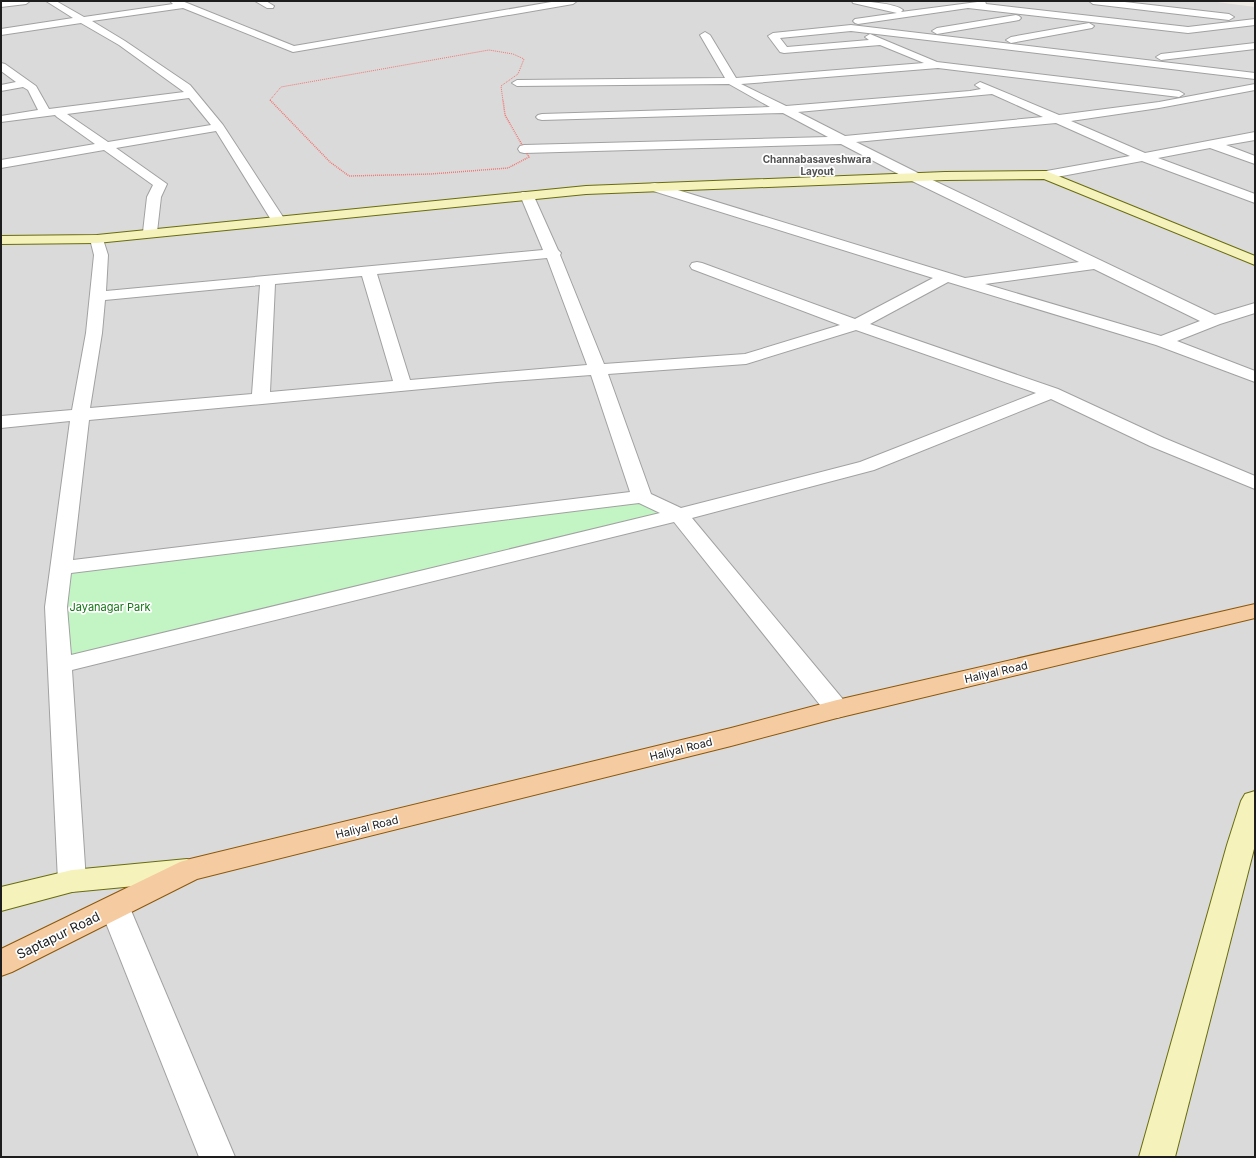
<svg xmlns="http://www.w3.org/2000/svg" width="1256" height="1158" viewBox="0 0 1256 1158" font-family="Inter,sans-serif">
  <rect width="100%" height="100%" fill="#eeeae4"/>
  <path fill="#dbdada" d="M 1,1 L 1209,1 L 1255,7 L 1255,1157 L 1,1157 Z"/>
  <path fill="#c3f5c4" d="M 638,502 L 664,515 L 68,657 L 69,573 Z"/>
  <g fill="none" stroke-linecap="round" stroke-linejoin="round">
    <g stroke="#a1a1a1" stroke-width="2">
      <g id="street">
        <path d="M 1,1 L 30,1 L 26,4 L 1,7 Z"/>
        <path d="M 46,1 L 56,1 L 84,17 L 173,4 L 170,1 L 182,1 L 294,46 L 557,1 L 577,1 L 573,4 L 293,52 L 183,8 L 92,21 L 125,41 L 190,85 L 223,125 L 285,220 L 283,223 L 278,224 L 273,223 L 216,131 L 116,148 L 167,184 L 161,197 L 157,232 L 155,235 L 150,236 L 145,235 L 143,232 L 147,197 L 153,185 L 104,150 L 1,168 L 1,160 L 95,144 L 57,117 L 55,115 L 1,122 L 1,116 L 38,110 L 28,90 L 23,87 L 1,91 L 1,85 L 16,82 L 1,71 L 1,63 L 5,64 L 36,86 L 49,109 L 184,92 L 119,45 L 81,23 L 1,35 L 1,29 L 73,18 ZM 189,98 L 211,125 L 108,142 L 67,114 Z"/>
        <path d="M 255,1 L 266,1 L 274,6 L 273,8 L 267,8 Z"/>
        <path d="M 852,1 C 863,1 895,3 903,10 L 901,12 L 985,1 L 986,4 L 1188,27 L 1255,19 L 1255,25 L 1188,33 L 968,8 L 858,24 L 855,23 L 853,21 L 855,19 L 897,13 L 853,3 Z"/>
        <path d="M 1089,1 L 1116,1 L 1229,14 L 1234,17 L 1229,20 L 1093,4 Z"/>
        <path d="M 1016,15 L 1019,16 L 1021,18 L 1019,20 L 937,34 L 932,31 L 937,28 Z"/>
        <path d="M 1089,23 L 1094,26 L 1092,28 L 1011,43 L 1006,40 L 1011,37 Z"/>
        <path d="M 851,25 L 1255,73 L 1255,79 L 851,31 L 780,38 L 787,47 L 869,40 L 865,37 L 870,34 L 937,62 L 1179,91 L 1184,94 L 1179,97 L 938,68 L 741,84 L 786,106 L 970,91 L 981,89 L 975,85 L 980,82 L 1059,115 L 1159,102 L 1255,84 L 1255,90 L 1159,108 L 1071,121 L 1145,153 L 1255,132 L 1255,140 L 1226,145 L 1255,156 L 1255,164 L 1210,148 L 1158,158 L 1255,194 L 1255,203 L 1142,161 L 1046,179 L 1041,178 L 1040,175 L 1041,172 L 1130,156 L 1056,123 L 856,142 L 920,174 L 1215,315 L 1255,303 L 1255,313 L 1220,324 L 1177,341 L 1255,371 L 1255,382 L 1156,345 L 948,282 L 870,324 L 1058,389 L 1164,438 L 1255,476 L 1255,489 L 1150,446 L 1051,399 L 874,470 L 692,518 L 846,703 L 849,709 L 846,715 L 837,718 L 828,715 L 674,522 L 72,670 L 86,881 L 82,889 L 72,892 L 62,889 L 58,881 L 45,607 L 70,421 L 1,428 L 1,416 L 72,410 L 86,333 L 94,255 L 90,239 L 92,236 L 97,235 L 102,236 L 108,255 L 106,291 L 543,250 L 520,195 L 522,192 L 532,192 L 558,250 L 561,253 L 560,255 L 604,364 L 745,354 L 840,325 L 692,269 L 690,266 L 692,263 L 697,262 L 702,263 L 855,319 L 933,278 L 650,190 L 648,187 L 650,184 L 655,183 L 965,278 L 1079,262 L 910,180 L 841,144 L 524,153 L 520,152 L 518,149 L 520,146 L 524,145 L 828,137 L 783,113 L 542,120 L 538,119 L 536,117 L 538,115 L 542,114 L 770,107 L 729,84 L 517,86 L 512,83 L 517,80 L 725,78 L 700,35 L 705,32 L 710,35 L 736,78 L 924,63 L 880,45 L 784,53 L 780,52 L 768,36 L 773,33 ZM 992,94 L 1043,117 L 845,136 L 798,112 ZM 547,258 L 587,365 L 410,380 L 377,274 ZM 1094,269 L 1200,321 L 1161,336 L 985,284 ZM 362,276 L 393,381 L 270,392 L 275,284 ZM 260,285 L 252,394 L 90,408 L 102,333 L 105,300 ZM 856,330 L 1036,393 L 860,462 L 681,508 L 651,494 L 608,374 L 746,364 ZM 591,375 L 630,492 L 73,560 L 89,420 L 497,382 ZM 639,503 L 660,513 L 71,655 L 67,607 L 71,573 Z"/>
        <path d="M 1255,43 L 1255,49 L 1161,60 L 1156,57 L 1161,54 Z"/>
        <path d="M 115,896 L 125,900 L 130,908 L 235,1157 L 199,1157 L 100,908 L 105,900 Z"/>
      </g>
    </g>
    <g stroke="#696c0c" stroke-width="2">
      <g id="secondary">
        <path d="M 1046,171 L 1255,256 L 1255,265 L 1044,179 L 945,180 L 586,194 L 97,243 L 1,244 L 1,236 L 97,235 L 586,186 L 945,172 Z"/>
        <path d="M 1255,791 L 1255,845 L 1175,1157 L 1139,1157 L 1227,845 L 1241,801 L 1245,794 Z"/>
        <path d="M 187,859 L 197,862 L 201,870 L 197,878 L 187,881 L 72,892 L 1,911 L 1,887 L 72,870 Z"/>
      </g>
    </g>
    <g stroke="#8c570a" stroke-width="2">
      <path id="primary" d="M 1255,604 L 1255,618 L 837,718 L 731,746 L 197,879 L 12,972 L 1,976 L 1,949 L 180,862 L 190,859 L 731,728 L 837,700 Z"/>
    </g>
    <path stroke="#f07673" stroke-width="1" stroke-dasharray="1 1" stroke-linecap="butt" d="M 271,101 L 270,100 L 281,87 L 489,50 L 513,54 L 524,59 L 518,74 L 501,86 L 503,101"/>
    <path stroke="#f07673" stroke-width="1.5" stroke-dasharray="1 1" stroke-linecap="butt" d="M 270,100 L 330,162 L 349,176 L 431,174 L 508,168 L 529,157 L 505,115 L 503,100"/>
    <use href="#street" fill="#fff" fill-rule="evenodd"/>
    <use href="#secondary" fill="#f5f3bb" fill-rule="evenodd"/>
    <use href="#primary" fill="#f5cba1" fill-rule="evenodd"/>
  </g>
  <g text-anchor="middle" dominant-baseline="central" stroke-width="3.5" stroke-linejoin="round" paint-order="stroke">
    <g font-size="10" font-weight="bold" fill="#505050" stroke="#fff">
      <text x="817" y="159">Channabasaveshwara<tspan x="817" dy="12">Layout</tspan></text>
    </g>
    <g font-size="11" fill="#137414" stroke="#fff">
      <text x="110" y="607">Jayanagar Park</text>
    </g>
    <g font-size="11" fill="#1d1d1d" stroke="#fff">
      <text transform="translate(996 672) rotate(-13)">Haliyal Road</text>
      <text transform="translate(681 749) rotate(-14)">Haliyal Road</text>
      <text transform="translate(367 827) rotate(-14)">Haliyal Road</text>
    </g>
    <g font-size="13" fill="#1d1d1d" stroke="#fff">
      <text transform="translate(58 935) rotate(-26)">Saptapur Road</text>
    </g>
  </g>
  <rect width="1256" height="1158" fill="none" stroke="#1d1d1d" stroke-width="4"/>
</svg>
